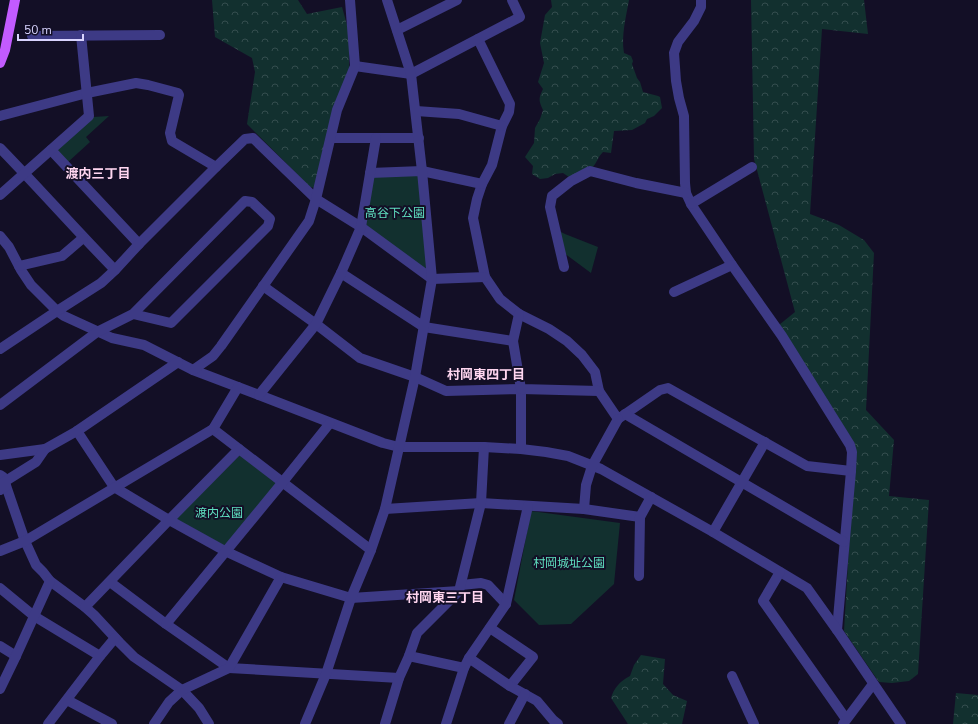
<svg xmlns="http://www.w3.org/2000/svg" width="978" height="724" viewBox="0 0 978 724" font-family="'Nunito Sans','Noto Sans JP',sans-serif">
  <defs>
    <pattern id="forest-crowns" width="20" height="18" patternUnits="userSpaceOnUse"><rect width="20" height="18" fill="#12302f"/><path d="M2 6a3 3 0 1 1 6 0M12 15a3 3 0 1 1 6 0" fill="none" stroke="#344d4e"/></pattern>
  </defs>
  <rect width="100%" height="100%" fill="#130f26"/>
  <g fill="url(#forest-crowns)">
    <path d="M 212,0 L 298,0 L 307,14 L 342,7 L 349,32 L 349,69 L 315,188 L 310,187 L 247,124 L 255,72 L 252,58 L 215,37 Z"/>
    <path d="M 551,0 L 629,0 C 626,17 621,36 624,53 L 631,56 L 633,61 L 632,64 L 637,78 L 640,82 L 643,92 L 658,96 L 660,97 L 662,108 L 654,116 L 647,119 L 645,123 L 632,130 L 614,131 L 611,153 L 603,152 C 597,158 597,163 592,168 L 569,177 L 563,173 L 555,174 L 548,178 L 540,179 L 532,174 L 533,166 L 525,157 L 534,143 L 535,128 L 540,119 L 543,110 C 539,101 538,99 543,89 L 538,82 L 544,63 L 540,43 L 545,15 L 552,7 Z"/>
    <path d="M 751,0 L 864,0 L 868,34 L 822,29 L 810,214 L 839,225 L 864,240 L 874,253 L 866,410 L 894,440 L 889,496 L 929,500 L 918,674 L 909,681 L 892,683 L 879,682 L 844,631 L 855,444 L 779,325 L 795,312 L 754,159 Z"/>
    <path d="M 641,655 L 665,659 L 663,684 L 673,695 L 687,701 L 682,724 L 628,724 L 611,698 C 614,688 620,681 630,676 L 634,665 Z"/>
    <path d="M 956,693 L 978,695 L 978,724 L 953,724 Z"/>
  </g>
  <g fill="#12302f">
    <path d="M 109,116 L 86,137 L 90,142 L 68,162 L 56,150 L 93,117 Z"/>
    <path d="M 420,175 L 427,271 L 366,225 L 373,176 Z"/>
    <path d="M 557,230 L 565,234 L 598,247 L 591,273 L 564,253 Z"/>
    <path d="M 240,455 L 277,484 L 225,546 L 176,519 Z"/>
    <path d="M 531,511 L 620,523 L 614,584 L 571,624 L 539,625 L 514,600 Z"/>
  </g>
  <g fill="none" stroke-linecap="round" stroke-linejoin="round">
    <g stroke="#3d3a85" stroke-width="10">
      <path d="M 701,0 L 701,7 L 694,21 L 678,42 L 674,53 L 676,81 L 679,98 L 684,116 L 685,183 L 686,193 L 691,204 L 732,265 L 782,336 L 850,445 L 852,452 L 851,471 L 837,630"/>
      <path d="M 397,30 L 457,0"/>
      <path d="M 32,36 L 160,35"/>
      <path d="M 478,39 L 510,104 L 509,112 L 502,126 L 492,165 L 482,184 L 477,199 L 473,218 L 485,277 L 500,299 L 519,314 L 549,329 L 567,341 L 582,355 L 595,372 L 599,391 L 618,419 L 660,390 L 668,388 L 807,466 L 851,471"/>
      <path d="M 355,66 L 411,74 L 520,17 L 512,0"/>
      <path d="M 416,111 L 459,114 L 502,126"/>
      <path d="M 0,116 L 87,93 L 136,83 L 148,85 L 178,93 L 179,95 L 170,133 L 172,141 L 216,167"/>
      <path d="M 331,138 L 419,138"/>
      <path d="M 0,148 C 39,188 76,230 115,270"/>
      <path d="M 51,150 L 139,244"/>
      <path d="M 370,173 L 422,171 L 482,184"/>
      <path d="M 0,195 L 89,116 L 81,35"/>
      <path d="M 691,204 L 752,167"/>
      <path d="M 0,236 L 9,247 L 21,270 L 31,285 L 57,311 L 64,316 L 112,338 L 144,345 L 193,370 L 259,395 L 383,443 L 399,447 L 484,447 L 521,449 L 546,452 L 568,456 L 601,469 L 713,532 L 807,588 L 837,630 L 901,724"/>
      <path d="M 19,266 L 62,256 L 83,238"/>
      <path d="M 564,267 L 550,207 L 552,196 L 571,181 L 590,171 L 636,183 L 686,193"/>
      <path d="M 341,273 L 424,327 L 513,341"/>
      <path d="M 263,286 L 316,324 L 360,358 L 415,377 L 446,391 L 521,389 L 521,449"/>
      <path d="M 674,292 L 732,265"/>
      <path d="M 519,314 L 513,341 L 521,389 L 599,391"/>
      <path d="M 0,349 L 57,311 L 101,283 L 115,270 L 139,244 L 216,167 L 245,139 L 253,138 L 316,199 L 361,227 L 432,279 L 485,277"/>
      <path d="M 193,370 L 213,356 L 221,346 L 309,221 L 316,199 L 337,110 L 355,66 L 350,0"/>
      <path d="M 259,395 L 316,324 L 341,273 L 361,227 L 376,138"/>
      <path d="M 0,405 L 97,332 L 133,314 L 245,201 L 252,202 L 270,219 L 268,226 L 171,323 L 133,314"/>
      <path d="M 625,414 L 844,542"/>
      <path d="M 213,429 L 371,550"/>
      <path d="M 77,431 L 114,487 L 169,520 L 225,551 L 281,577 L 351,598 L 459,591"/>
      <path d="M 0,455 L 45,449 L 77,431 L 178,362"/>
      <path d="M 0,475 L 3,477 L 25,541 L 36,565 L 43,572 L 50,581 L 85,607 L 94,615 L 120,643 L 134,657 L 182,690 L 199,708 L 209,724"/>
      <path d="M 0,490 L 6,486 L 4,482 L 36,462 L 45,449"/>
      <path d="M 385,509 L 481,503 L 584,509 L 640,517"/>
      <path d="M 584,509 L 586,485 L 592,466 L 618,419"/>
      <path d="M 713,532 L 765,442"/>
      <path d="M 0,551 L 25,541 L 213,429 L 238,387"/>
      <path d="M 780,572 L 763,601 L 846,719"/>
      <path d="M 639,576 L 640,517 L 651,497"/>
      <path d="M 110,582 L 166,624 L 229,668 L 399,678"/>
      <path d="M 461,585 L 481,583 L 488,585 L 506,604"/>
      <path d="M 0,588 L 34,616 L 100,656"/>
      <path d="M 85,607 L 169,520 L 239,449"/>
      <path d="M 166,624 L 282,483 L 330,423"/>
      <path d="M 490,628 L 533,657 L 510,686"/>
      <path d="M 0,646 L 16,656"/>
      <path d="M 409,656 L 464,668"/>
      <path d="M 469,658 L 510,686 L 537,701 L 553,720 L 558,724"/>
      <path d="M 732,676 L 754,724"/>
      <path d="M 0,689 L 16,656 L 50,581"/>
      <path d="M 67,700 L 112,724"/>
      <path d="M 48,724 L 100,656 L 115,638"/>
      <path d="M 154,724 L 169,702 L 182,690 L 229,668 L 281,577"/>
      <path d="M 305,724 L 326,674 L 351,598 L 371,550 L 385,509 L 415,377 L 432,279 L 422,171 L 411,74 L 387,0"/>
      <path d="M 385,724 L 399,678 L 409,656 L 417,633 L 459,591 L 481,503 L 484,447"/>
      <path d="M 446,724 L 464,668 L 469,658 L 506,604 L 528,506"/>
      <path d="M 509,724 L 525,694"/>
      <path d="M 843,724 L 873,684"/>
    </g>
    <path stroke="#c25bff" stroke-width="10" d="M 0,63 L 5,50 L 15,0"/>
  </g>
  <g text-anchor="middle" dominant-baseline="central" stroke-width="4" stroke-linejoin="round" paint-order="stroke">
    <g font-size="12" fill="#5fe0c0" stroke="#130f26">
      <text x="395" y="213">高谷下公園</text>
      <text x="219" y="513">渡内公園</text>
      <text x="569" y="563">村岡城址公園</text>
    </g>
    <g font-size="13" font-weight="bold" fill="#ffd6f0" stroke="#130f26">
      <text x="98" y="174">渡内三丁目</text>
      <text x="486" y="375">村岡東四丁目</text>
      <text x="445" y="598">村岡東三丁目</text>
    </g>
  </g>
  <path d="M18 34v6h65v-6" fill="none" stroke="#d9d4ff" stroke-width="2"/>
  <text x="24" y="34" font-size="12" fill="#d9d4ff" stroke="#130f26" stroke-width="3" paint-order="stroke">50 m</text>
</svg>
